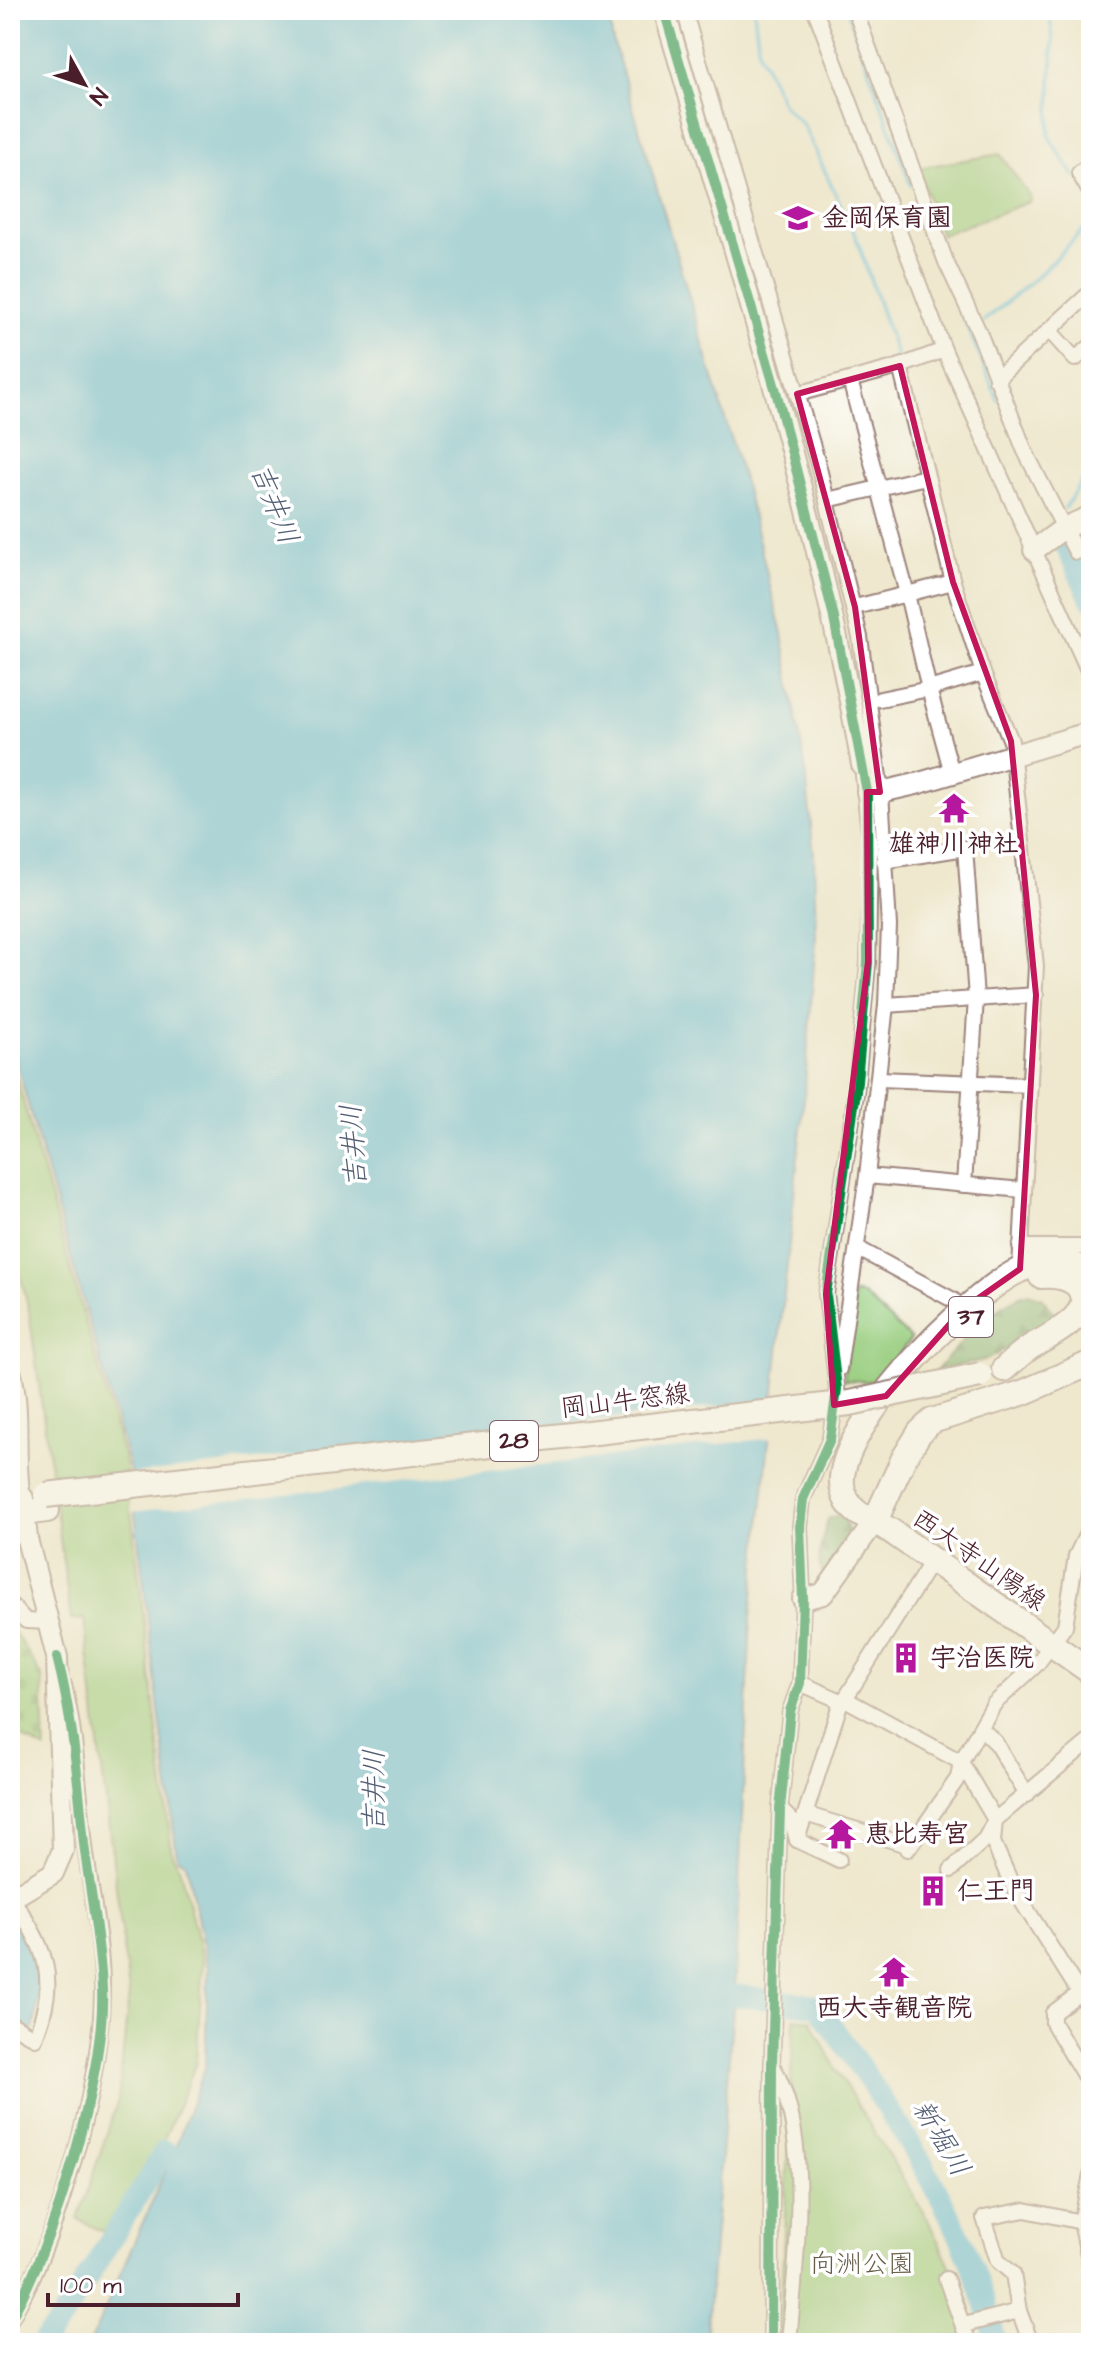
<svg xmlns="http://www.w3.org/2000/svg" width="1101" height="2353" viewBox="0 0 1101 2353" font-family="'Architects Daughter','Klee One',sans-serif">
  <defs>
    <pattern id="forest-firs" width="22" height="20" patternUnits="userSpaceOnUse" patternTransform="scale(2)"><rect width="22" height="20" fill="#7ab16e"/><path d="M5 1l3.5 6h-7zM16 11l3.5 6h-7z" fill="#668f5b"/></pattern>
    <pattern id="cemetery-stones" width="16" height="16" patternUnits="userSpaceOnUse" patternTransform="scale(2)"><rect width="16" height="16" fill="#99ce7f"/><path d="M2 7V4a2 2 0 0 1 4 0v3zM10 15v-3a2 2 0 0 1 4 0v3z" fill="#85b06e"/></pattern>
  </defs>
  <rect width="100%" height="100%" fill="#fff"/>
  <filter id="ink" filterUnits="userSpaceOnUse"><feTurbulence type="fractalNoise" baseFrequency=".0125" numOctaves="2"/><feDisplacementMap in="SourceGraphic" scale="16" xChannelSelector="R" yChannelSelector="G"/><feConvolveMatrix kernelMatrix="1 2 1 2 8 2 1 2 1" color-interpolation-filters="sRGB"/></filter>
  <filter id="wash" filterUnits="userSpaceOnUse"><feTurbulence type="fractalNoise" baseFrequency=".006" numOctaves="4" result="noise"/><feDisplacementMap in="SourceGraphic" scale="32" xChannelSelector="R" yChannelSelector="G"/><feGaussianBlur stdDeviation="1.8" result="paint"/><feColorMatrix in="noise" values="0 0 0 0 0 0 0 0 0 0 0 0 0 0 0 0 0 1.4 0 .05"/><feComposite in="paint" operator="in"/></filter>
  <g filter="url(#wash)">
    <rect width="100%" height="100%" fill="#efe8ce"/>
    <g fill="#99ce7f" stroke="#727655" stroke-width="2">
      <path d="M 1000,154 L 1031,198 L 1029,202 L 941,235 L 919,173 L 923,167 Z"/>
      <path d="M 10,1055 L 125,1462 L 172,1855 L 179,1866 L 203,1961 L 196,2063 L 163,2142 L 103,2232 L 78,2219 L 118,2100 L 129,1994 L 84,1619 L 71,1620 L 29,1311 L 10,1232 Z"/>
      <path d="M 854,1294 L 863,1295 L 911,1339 L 876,1382 L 844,1380 Z"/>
      <path d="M 794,2018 L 811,2020 L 835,2068 L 927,2218 L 970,2307 L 969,2343 L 779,2343 Z"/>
    </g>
    <g fill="url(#forest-firs)" stroke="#62684c" stroke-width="2">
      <path d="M 1028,1293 L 1041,1297 L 1059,1318 L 988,1359 L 936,1371 C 959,1344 993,1304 1028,1293 Z"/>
      <path d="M 835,1516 L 845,1518 L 851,1542 L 827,1574 L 823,1574 C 814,1559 824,1535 828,1519 Z"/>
    </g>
    <path fill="url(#cemetery-stones)" stroke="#727655" stroke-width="2" d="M 10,1625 L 42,1676 L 45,1750 L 10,1731 Z"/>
    <g fill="#61bddf" stroke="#566e85" stroke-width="2">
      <path d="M 10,10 L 609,10 L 612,37 L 746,489 L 782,634 L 806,772 L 814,856 L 816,937 L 805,1088 L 751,1617 L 734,1995 L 706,2343 L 90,2343 L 171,2158 L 205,2068 L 208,1968 L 186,1863 L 177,1857 L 129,1465 L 10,1040 Z"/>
      <path d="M 10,1913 L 34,1947 L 41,1984 L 34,2027 L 10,2059 L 10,2010 L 14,1994 L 10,1970 Z"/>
    </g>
    <path fill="#efe8ce" d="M 776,1400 L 772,1438 L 131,1512 L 126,1475 Z"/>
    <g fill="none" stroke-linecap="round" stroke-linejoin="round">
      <g stroke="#61bddf" stroke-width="4">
        <path d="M 754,10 L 759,52 L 783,105 L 803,125 L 856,237 L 898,360"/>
        <path d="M 847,10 L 911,185"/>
        <path d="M 1049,10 L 1053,40 L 1049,137 L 1074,176"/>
        <path d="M 955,297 L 998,400"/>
        <path d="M 984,321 L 1039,275 L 1091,222"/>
        <path d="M 1065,508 L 1091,466"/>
      </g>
      <g stroke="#61bddf" stroke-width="22">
        <path d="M 1059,531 L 1091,599"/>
        <path d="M 734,1995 L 764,1999"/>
        <path d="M 789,2002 L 818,2006 C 892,2114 966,2213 996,2343"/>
        <path d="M 42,2343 L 64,2316 L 165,2151 L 171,2158"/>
      </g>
    </g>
  </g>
  <g filter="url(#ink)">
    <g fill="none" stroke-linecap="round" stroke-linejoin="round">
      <g stroke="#9c847c" stroke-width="18">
        <g id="street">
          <path d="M 684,10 L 818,464 L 860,637 L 881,792 L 889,926 L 886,1005 L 867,1176"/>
          <path d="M 815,10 L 944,350 L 1091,677"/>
          <path d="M 855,10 L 946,262 L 979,332 L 1024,449 L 1076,552"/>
          <path d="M 1091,163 L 1079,173 L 1091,194"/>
          <path d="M 1049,330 L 1075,359 L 1091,346"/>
          <path d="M 900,366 L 953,582 L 983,673"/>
          <path d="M 996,379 L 1091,292"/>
          <path d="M 850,380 L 907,594 L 953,582"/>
          <path d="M 797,394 L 898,367 L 944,350"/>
          <path d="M 827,500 L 926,477"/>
          <path d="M 855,607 L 907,594 L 929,689 L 880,699"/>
          <path d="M 952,773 L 929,689 L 983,673 L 1011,741 L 1036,966 L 1020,1269"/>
          <path d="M 884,861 L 965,848 L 976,998 L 964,1185"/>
          <path d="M 886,1005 L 1036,995"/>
          <path d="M 879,1079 L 1030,1085"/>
          <path d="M 1020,1247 L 1091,1247"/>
          <path d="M 857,1248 L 953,1300 L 963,1309"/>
          <path d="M 10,1361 C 26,1405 15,1452 23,1498"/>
          <path d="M 839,1369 L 867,1176 L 1023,1190"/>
          <path d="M 10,1604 L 26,1621 L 49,1622"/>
          <path d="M 800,1683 L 841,1701 L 845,1699 L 961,1762 L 995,1820 L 993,1842 L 1014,1889 L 1091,2011"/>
          <path d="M 845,1699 L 932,1561"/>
          <path d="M 981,1728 L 995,1742 L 1027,1795"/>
          <path d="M 780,1809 L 792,1821 L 797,1840 L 839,1860"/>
          <path d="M 805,1814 L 910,1846"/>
          <path d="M 797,1840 L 841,1701"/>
          <path d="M 908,1849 L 958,1778 L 961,1762 L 994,1704 L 1037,1664 L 1065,1626 L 1076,1556 L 1091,1525"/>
          <path d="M 951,1870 L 985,1839 L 995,1820 L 1091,1740"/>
          <path d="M 10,1895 C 45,1948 60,1975 35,2038 L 10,2023"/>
          <path d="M 1091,1984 L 1053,2013 L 1053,2023 L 1091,2087"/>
          <path d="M 772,2065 C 814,2135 795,2263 789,2343"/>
          <path d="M 1091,2175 L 1081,2222 L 1091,2269"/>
          <path d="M 946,2279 L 969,2343"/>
          <path d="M 10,2320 C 57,2242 101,2085 102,1994 C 103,1941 89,1888 84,1836 C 78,1786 76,1734 64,1685"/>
          <path d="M 964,2325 L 1019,2311"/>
          <path d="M 771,2343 L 772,2064 L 780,1809 L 790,1711 L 800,1683 L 803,1599 L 800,1527 L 803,1499 L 830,1439 L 837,1389 L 826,1294 L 856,1092 L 868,962 L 870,845 L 862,765"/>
          <path d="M 1031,2343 L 1019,2311 L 1013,2274 L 998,2261 L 984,2218 L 1025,2210 L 1091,2224"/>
        </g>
      </g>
      <g stroke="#9c847c" stroke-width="24">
        <g id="secondary">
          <path d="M 664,10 C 737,260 817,508 862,765"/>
          <path d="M 1034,550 L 1064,528 L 1091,516"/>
          <path d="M 867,792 L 881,792 L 916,784 L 1091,732"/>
          <path d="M 803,1599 L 823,1594 L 875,1521"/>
          <path d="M 10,1899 L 53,1873 L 63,1850 L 57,1657 L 27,1539 L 23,1498"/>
        </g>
      </g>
      <g stroke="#9c847c" stroke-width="28">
        <g id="primary">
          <path d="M 1091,1271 C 1070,1261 1041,1260 1020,1270 C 970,1292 828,1434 843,1490 C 849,1516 871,1518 891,1531 L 1091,1672"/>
          <path d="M 1004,1369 C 1012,1362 1020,1354 1029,1348 C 1046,1337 1101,1315 1077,1285 C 1067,1276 1054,1275 1041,1276"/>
          <path d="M 10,1515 L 47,1510"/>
          <path d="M 875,1521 L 904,1458 L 920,1432 L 932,1421 L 1022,1393 L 1091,1363"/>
        </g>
      </g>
      <use href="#street" stroke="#fff" stroke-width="14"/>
      <use href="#secondary" stroke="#fff" stroke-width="20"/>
      <use href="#primary" stroke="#fff" stroke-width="24"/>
      <g stroke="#9c847c" stroke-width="28" stroke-linecap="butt">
        <path id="primary-bridge" d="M 46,1495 L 850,1403 L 980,1375"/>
      </g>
      <use href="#primary-bridge" stroke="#fff" stroke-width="24"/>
      <g stroke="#fff" stroke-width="15">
        <g id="cycleway">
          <path d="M 664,10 L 777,395 L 833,613 L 867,792 L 868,962 L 856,1092 L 826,1294 L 837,1389 L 830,1439 L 803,1499 L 800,1527 L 803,1599 L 800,1683 L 790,1711 L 780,1809 L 772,2064 L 771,2343"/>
          <path d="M 10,2320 C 53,2247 106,2073 102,1989 C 100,1940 90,1892 84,1844 C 78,1781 73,1719 57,1657"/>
        </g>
      </g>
      <use href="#cycleway" stroke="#00873e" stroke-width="10"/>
    </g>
  </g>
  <path d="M0 0H1101V2353H0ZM 900,366 L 953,582 L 1011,741 L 1036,995 L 1020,1269 L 963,1309 L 886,1396 L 834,1405 L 826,1294 L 868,962 L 867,792 L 880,792 L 855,607 L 797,394 Z" fill="#efe8ce" fill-opacity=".55" fill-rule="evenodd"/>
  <path fill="none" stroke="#c2185b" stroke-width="6" stroke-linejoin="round" d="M 900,366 L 953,582 L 1011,741 L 1036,995 L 1020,1269 L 963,1309 L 886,1396 L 834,1405 L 826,1294 L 868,962 L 867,792 L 880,792 L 855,607 L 797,394 Z"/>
  <defs>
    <g id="school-bare" transform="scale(2.4)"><path d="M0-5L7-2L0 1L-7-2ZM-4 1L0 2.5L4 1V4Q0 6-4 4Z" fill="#b5179e" stroke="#fff" stroke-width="2.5" paint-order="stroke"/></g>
    <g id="temple-bare" transform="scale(2.4)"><path d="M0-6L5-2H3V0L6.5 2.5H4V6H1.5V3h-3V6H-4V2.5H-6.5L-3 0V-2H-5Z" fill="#b5179e" stroke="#fff" stroke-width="2.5" paint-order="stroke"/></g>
    <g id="building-bare" transform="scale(2.4)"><path d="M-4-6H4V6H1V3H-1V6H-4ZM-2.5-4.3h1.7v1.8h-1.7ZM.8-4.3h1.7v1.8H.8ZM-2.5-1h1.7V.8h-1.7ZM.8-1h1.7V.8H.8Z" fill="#b5179e" stroke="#fff" stroke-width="2.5" paint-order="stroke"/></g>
  </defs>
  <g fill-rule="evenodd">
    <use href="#school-bare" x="798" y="218"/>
    <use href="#temple-bare" x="954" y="808"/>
    <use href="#building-bare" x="906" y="1658"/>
    <use href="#temple-bare" x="841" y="1834"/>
    <use href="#building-bare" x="933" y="1891"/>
    <use href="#temple-bare" x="894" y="1972"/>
  </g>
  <g text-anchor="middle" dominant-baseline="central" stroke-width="7" stroke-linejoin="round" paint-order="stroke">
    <g fill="#fff" stroke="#80626b" stroke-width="2">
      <rect x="949" y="1297" width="44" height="40" rx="6"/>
      <rect x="490" y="1421" width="48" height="40" rx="6"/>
    </g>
    <g font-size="24" font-weight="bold" fill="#4a1f2b">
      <text x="971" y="1317">37</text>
      <text x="514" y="1441">28</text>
    </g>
    <g font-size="26" font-weight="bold" fill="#4a1f2b" stroke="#fff" text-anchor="start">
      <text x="822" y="218">金岡保育園</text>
      <text x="954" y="844" text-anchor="middle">雄神川神社</text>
      <text x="930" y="1658">宇治医院</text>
      <text x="865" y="1834">恵比寿宮</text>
      <text x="957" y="1891">仁王門</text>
      <text x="894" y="2008" text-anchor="middle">西大寺観音院</text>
    </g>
    <g font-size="26" fill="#4a1f2b" stroke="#fff">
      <text transform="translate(625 1401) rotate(-7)">岡山牛窓線</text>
      <text transform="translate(979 1560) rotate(35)">西大寺山陽線</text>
    </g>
    <g font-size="26" fill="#665c48" stroke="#fff">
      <text x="862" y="2264">向洲公園</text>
    </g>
    <g font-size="28" font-style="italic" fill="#535e73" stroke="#fff">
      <text transform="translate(274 504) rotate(68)">吉井川</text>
      <text transform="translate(354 1146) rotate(-94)">吉井川</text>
      <text transform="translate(374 1791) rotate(-90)">吉井川</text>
      <text transform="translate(941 2138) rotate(59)">新堀川</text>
    </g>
  </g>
  <rect width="1101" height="2353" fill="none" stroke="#fff" stroke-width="40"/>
  <g transform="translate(84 84) rotate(130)" stroke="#ffffff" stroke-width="6" paint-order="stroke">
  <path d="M0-6L14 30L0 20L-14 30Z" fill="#4a1f2b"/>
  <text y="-12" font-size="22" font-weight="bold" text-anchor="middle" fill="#4a1f2b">N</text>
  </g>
  <path d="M48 2293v12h190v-12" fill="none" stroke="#4a1f2b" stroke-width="4"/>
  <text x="60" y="2293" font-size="24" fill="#4a1f2b" stroke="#ffffff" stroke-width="6" paint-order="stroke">100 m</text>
</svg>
